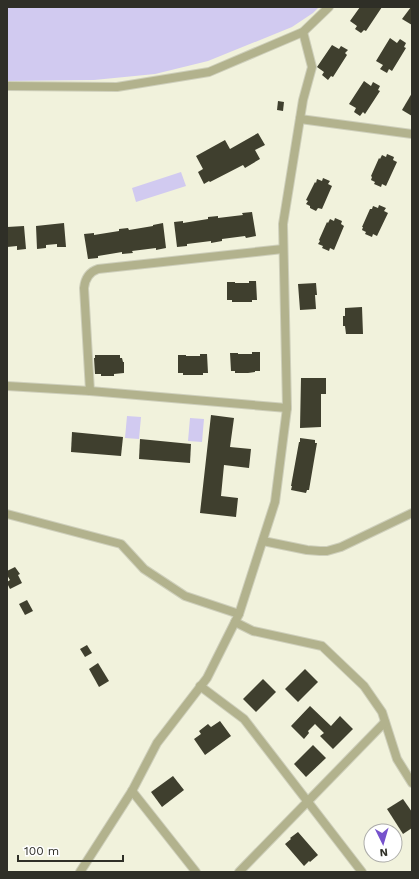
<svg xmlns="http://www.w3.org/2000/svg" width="419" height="879" viewBox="0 0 419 879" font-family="'Work Sans',sans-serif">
  <rect width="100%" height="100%" fill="#f1f2dc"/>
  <g fill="#d1caf0">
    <path d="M 7,7 L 319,7 L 313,13 L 292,27 L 208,61 L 155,74 L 94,80 L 7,81 Z"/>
    <path d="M 181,172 L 186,186 L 136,202 L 132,188 Z"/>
    <path d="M 127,416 L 141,417 L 139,439 L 125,438 Z"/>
    <path d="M 190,418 L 204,419 L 202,442 L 188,441 Z"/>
  </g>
  <g fill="#3f3f2e">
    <path d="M 360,7 L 382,7 L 366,31 L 364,30 L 361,33 L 355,29 L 357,26 L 350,21 Z"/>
    <path d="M 411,7 L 412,7 L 412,25 L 402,19 Z"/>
    <path d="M 390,38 L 397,43 L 400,39 L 406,43 L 404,47 L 406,48 L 392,71 L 389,69 L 387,73 L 380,69 L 383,65 L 376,61 Z"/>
    <path d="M 332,45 L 339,49 L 341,46 L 348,50 L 345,53 L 347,55 L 333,77 L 331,76 L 328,80 L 322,75 L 324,72 L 317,67 Z"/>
    <path d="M 364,81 L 371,86 L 373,82 L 380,86 L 378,90 L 380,91 L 365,114 L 363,112 L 360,116 L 354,112 L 356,108 L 349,104 Z"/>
    <path d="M 412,93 L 412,116 L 402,110 Z"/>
    <path d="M 278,101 L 284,102 L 283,111 L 277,110 Z"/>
    <path d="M 258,133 L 265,145 L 255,150 L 260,159 L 245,168 L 243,165 L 210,182 L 209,181 L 204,184 L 198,172 L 203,169 L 196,156 L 225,140 L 230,149 Z"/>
    <path d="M 387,154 L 394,157 L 393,160 L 397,162 L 386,186 L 382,184 L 381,187 L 374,184 L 375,182 L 371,180 L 372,177 L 371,176 L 379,158 L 380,159 L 382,155 L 386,157 Z"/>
    <path d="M 323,178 L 330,181 L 328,184 L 332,186 L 322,209 L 318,208 L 316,211 L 310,208 L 310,206 L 306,204 L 308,201 L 306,200 L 315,182 L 316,183 L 317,179 L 322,181 Z"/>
    <path d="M 379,205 L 386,208 L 384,211 L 388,213 L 377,236 L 373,234 L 372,237 L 365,234 L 366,232 L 362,230 L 363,227 L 362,227 L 370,209 L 372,209 L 373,206 L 378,208 Z"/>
    <path d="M 252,212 L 256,236 L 246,238 L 245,236 L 222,239 L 222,241 L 211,243 L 211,241 L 187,244 L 187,246 L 177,247 L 174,222 L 183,221 L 183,223 L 208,219 L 208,217 L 218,216 L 218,218 L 243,215 L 242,213 Z"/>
    <path d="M 335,218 L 342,221 L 341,224 L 344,226 L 334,250 L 330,248 L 329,251 L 322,248 L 323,246 L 318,244 L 320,241 L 319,240 L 327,222 L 328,223 L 330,219 L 334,221 Z"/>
    <path d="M 64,223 L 66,247 L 57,247 L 57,244 L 46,245 L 46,248 L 37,249 L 36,226 Z"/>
    <path d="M 163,223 L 166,248 L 156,250 L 156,248 L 132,251 L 133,253 L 122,254 L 122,252 L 98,256 L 98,258 L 88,259 L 84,234 L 94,233 L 94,235 L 119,231 L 119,229 L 128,228 L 129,230 L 153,226 L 153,225 Z"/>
    <path d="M 24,226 L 26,249 L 17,250 L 17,246 L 7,247 L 7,227 Z"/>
    <path d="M 249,281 L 256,281 L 257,300 L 252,300 L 252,302 L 232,302 L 232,300 L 227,300 L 227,282 L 235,282 L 235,283 L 249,283 Z"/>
    <path d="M 316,283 L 317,295 L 315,295 L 316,309 L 300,310 L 298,284 Z"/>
    <path d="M 362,307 L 363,334 L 346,334 L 345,326 L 343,326 L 343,316 L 345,316 L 345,308 Z"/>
    <path d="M 252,352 L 260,352 L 260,371 L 255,371 L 255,372 L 248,373 L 235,373 L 235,371 L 231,371 L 230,353 L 238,353 L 238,354 L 252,354 Z"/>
    <path d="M 200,354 L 207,354 L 208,373 L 203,373 L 203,375 L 183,375 L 183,373 L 178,373 L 178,355 L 186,355 L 186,356 L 200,356 Z"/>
    <path d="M 95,355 L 120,355 L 120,358 L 122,358 L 123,362 L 124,362 L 124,373 L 114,374 L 114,376 L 101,376 L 101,374 L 95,374 L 94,358 L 95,358 Z"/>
    <path d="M 301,378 L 326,378 L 326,394 L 321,394 L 321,427 L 300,428 Z"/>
    <path d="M 211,415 L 234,418 L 230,447 L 251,449 L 249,468 L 224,465 L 221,496 L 238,498 L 236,517 L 200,513 Z"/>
    <path d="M 72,432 L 123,437 L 121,456 L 71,452 Z"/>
    <path d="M 300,438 L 315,440 L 315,443 L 317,443 L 309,490 L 307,490 L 306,493 L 291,490 L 292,486 L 291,486 L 299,442 L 300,442 Z"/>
    <path d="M 140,439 L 191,444 L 190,463 L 139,459 Z"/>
    <path d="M 15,567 L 20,574 L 18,575 L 22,583 L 10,589 L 7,583 L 7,582 L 10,580 L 7,575 L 7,571 Z"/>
    <path d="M 27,600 L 33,611 L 25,615 L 19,604 Z"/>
    <path d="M 87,645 L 92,653 L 85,657 L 80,649 Z"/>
    <path d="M 98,663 L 109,681 L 99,687 L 89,669 Z"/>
    <path d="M 305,669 L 318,682 L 298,702 L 285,689 Z"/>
    <path d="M 263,679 L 276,692 L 256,712 L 243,699 Z"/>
    <path d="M 310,706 L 331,726 L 340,716 L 353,729 L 333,749 L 320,736 L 324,733 L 315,724 L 308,731 L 309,733 L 304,739 L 291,726 Z"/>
    <path d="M 220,721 L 231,736 L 205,755 L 194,739 L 201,734 L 199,731 L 208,724 L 211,727 Z"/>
    <path d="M 313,745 L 326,758 L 306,777 L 294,764 Z"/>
    <path d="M 173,776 L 184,790 L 162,807 L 151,792 Z"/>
    <path d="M 403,799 L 412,812 L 412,828 L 403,834 L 387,809 Z"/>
    <path d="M 298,832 L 318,855 L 310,862 L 309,861 L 304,866 L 285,844 L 291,839 L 290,838 Z"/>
  </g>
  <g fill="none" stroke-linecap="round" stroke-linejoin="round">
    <g stroke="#cecfbb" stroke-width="10">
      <g id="street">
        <path d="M 7,86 L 117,87 L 209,72 L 303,32 L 329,7"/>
        <path d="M 300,119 L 412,134"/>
        <path d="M 7,386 L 90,391 L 287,408"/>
        <path d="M 90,391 L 84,288 C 85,279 89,272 98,269 L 283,249"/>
        <path d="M 7,514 L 121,544 L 144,569 L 185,596 L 239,614"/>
        <path d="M 263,541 L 307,550 L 320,551 L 327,551 L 341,547 L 412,513"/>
        <path d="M 235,622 L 253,631 L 322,646 L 364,686 L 382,712 L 397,759 L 412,783"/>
        <path d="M 200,686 L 244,719 L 362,872"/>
        <path d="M 132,791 L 196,872"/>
        <path d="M 80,872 L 132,791 L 157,743 L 207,678 L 239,614 L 275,502 L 287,408 L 283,224 L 303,100 L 312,67 L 303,32"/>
        <path d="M 239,872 L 385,722"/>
      </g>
    </g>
    <use href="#street" stroke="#b2b28d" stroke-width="8"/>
  </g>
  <rect width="419" height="879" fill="none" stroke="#2f2f27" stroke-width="16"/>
  <g transform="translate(383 843) rotate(175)"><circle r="19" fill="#ffffff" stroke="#acaca9"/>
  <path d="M0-3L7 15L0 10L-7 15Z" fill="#7652cc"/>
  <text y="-6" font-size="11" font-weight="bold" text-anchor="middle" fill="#2f2f27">N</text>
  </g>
  <path d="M18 855v6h105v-6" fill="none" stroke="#2f2f27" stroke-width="2"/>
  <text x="24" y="855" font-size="12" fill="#2f2f27" stroke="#ffffff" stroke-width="3" paint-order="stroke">100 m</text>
</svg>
